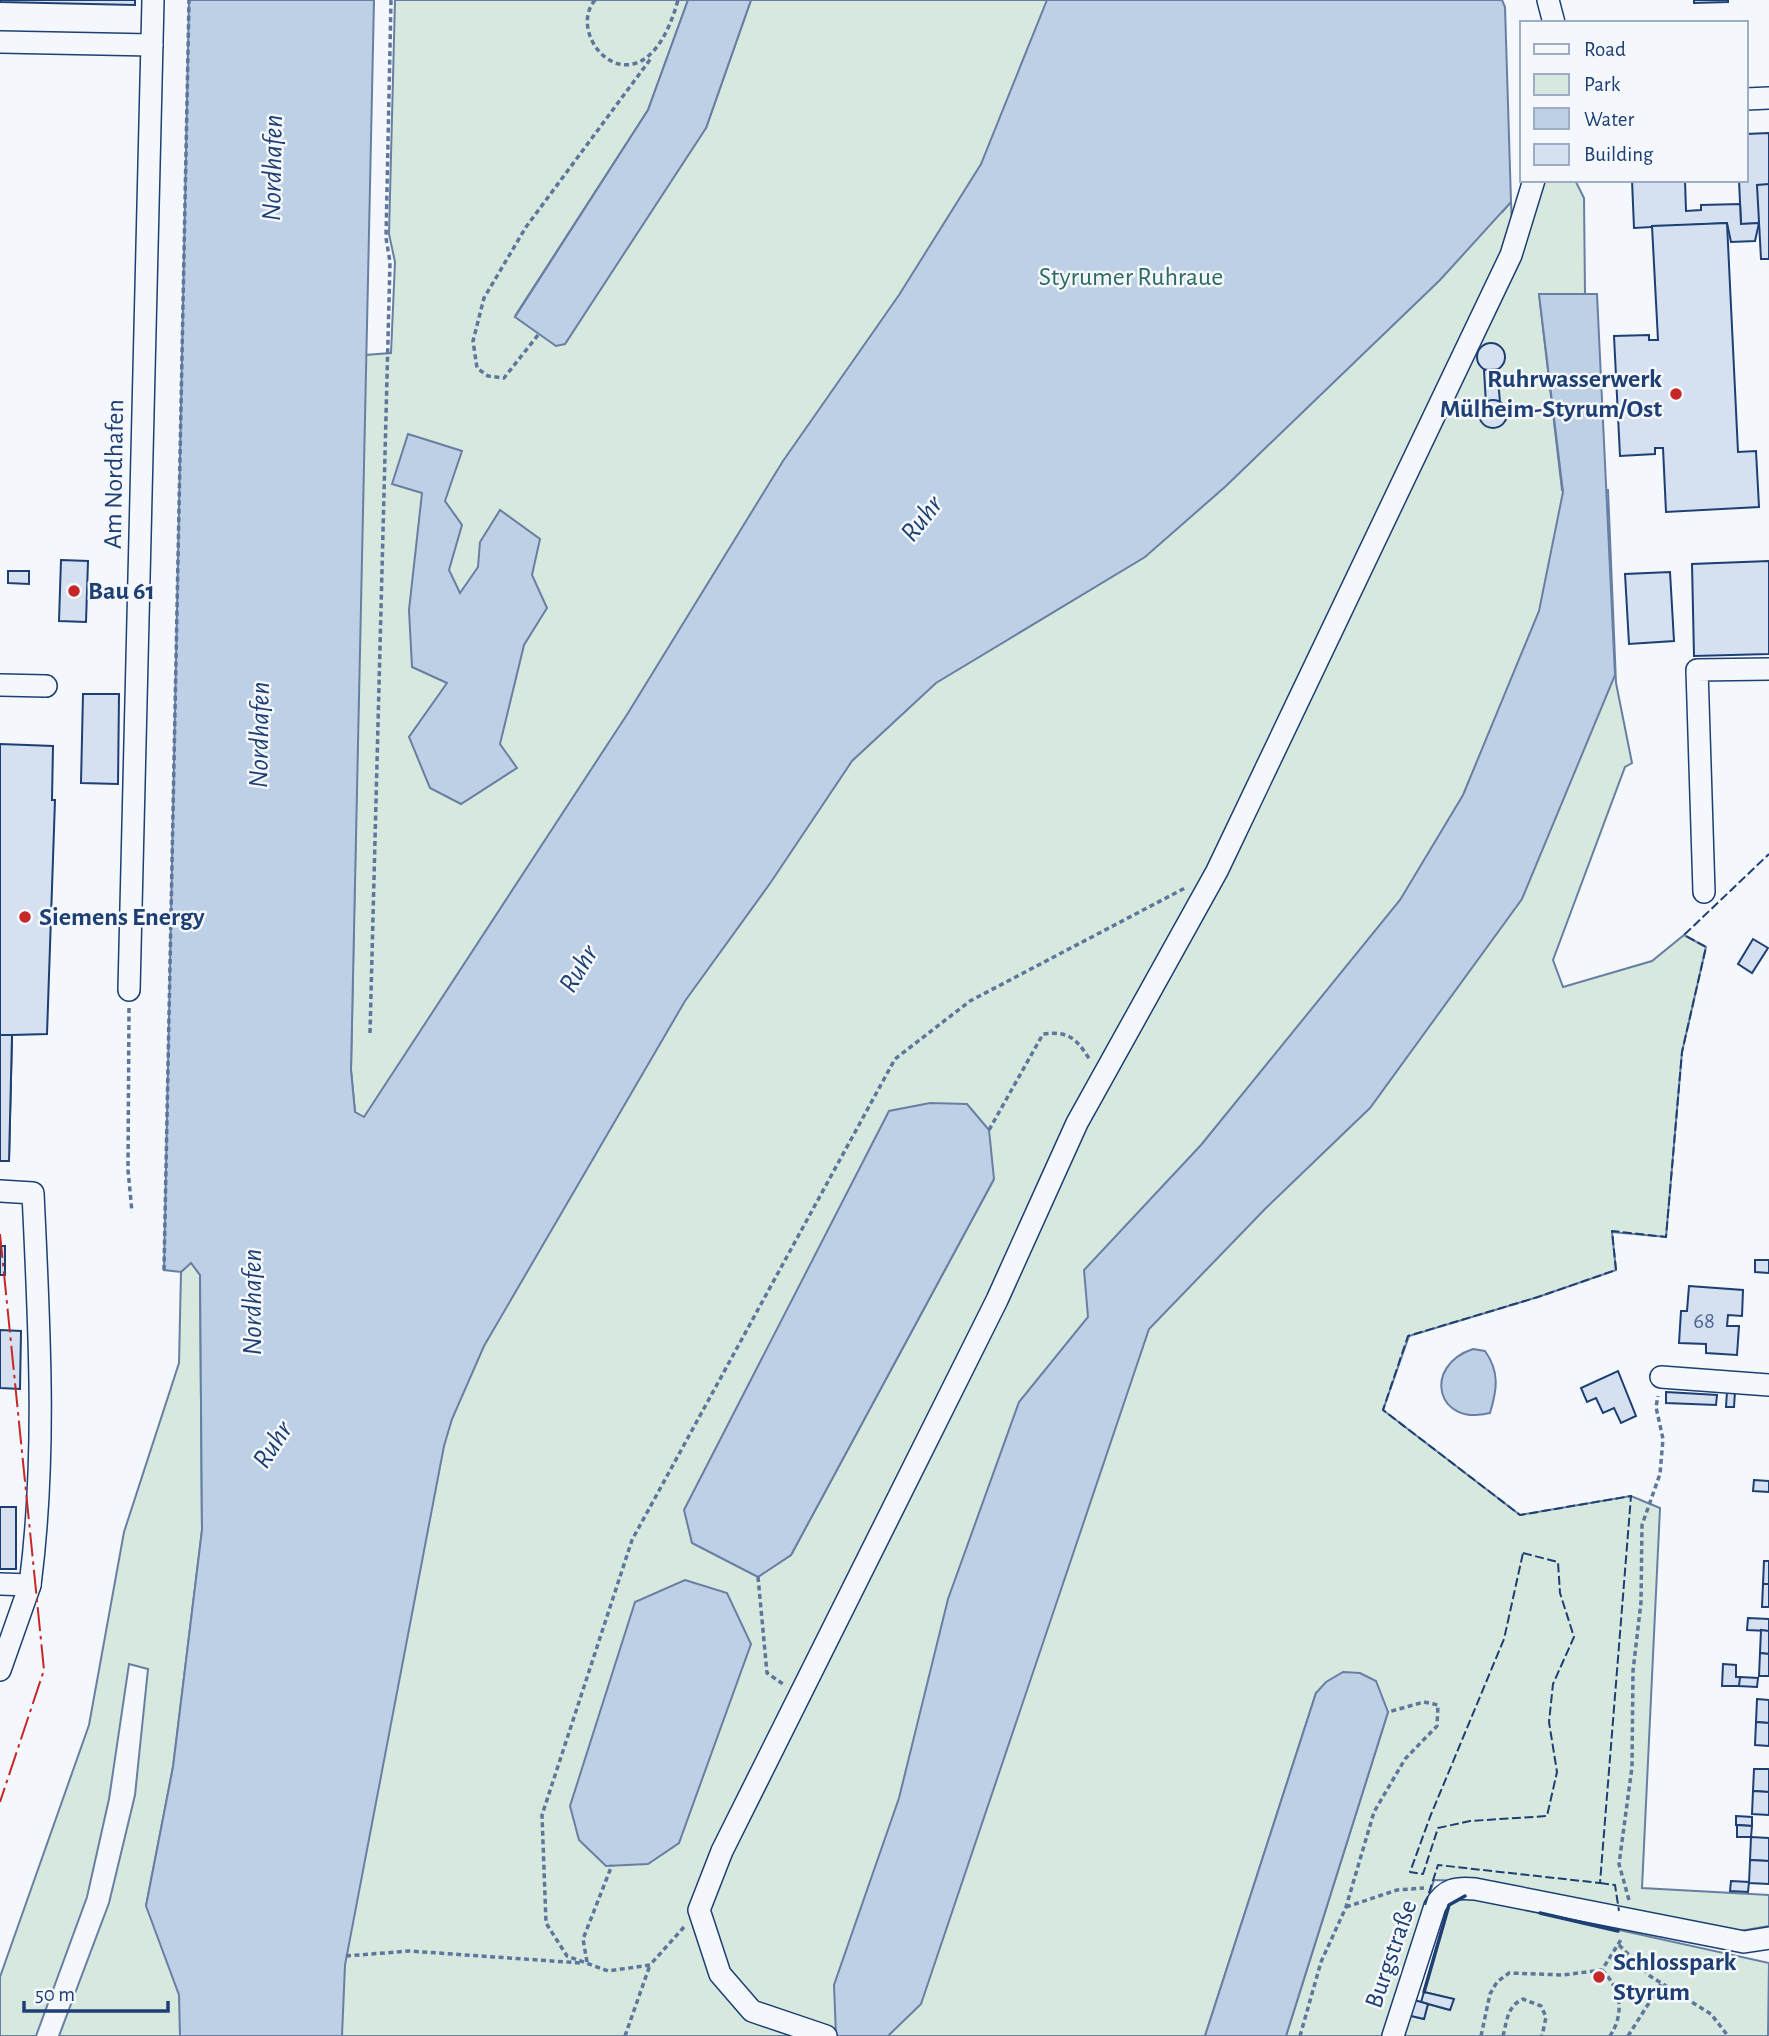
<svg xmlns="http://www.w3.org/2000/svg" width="1769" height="2036" viewBox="0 0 1769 2036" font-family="'Alegreya Sans',sans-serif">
  <rect width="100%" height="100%" fill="#f4f7fb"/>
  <g fill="#d7e8df" stroke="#687fa3" stroke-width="2" fill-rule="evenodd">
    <path d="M 395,0 L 688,0 L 648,110 L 515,316 L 706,128 L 751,0 L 1486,0 L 1503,211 L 1511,202 L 1512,224 L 1526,180 L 1575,180 L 1584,198 L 1585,294 L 1539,294 L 1562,490 L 1608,490 L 1616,683 L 1632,763 L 1625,767 L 1553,960 L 1563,987 L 1652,961 L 1684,935 L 1706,947 L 1682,1052 L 1666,1237 L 1612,1232 L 1616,1270 L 1538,1297 L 1409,1336 L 1383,1410 L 1520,1515 L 1631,1496 L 1660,1508 L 1642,1888 L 1769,1895 L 1769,1926 L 1740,1931 L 1472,1881 L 1434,1880 L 1385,2036 L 1286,2036 L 1388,1712 L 1316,1693 L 1205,2036 L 59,2036 L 109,1903 L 135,1795 L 148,1669 L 129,1664 L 109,1799 L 87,1897 L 36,2036 L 0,2036 L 0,1977 L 89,1725 L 124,1532 L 179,1363 L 181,1272 L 191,1262 L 200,1275 L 202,1530 L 173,1767 L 146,1906 L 364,1118 L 355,1112 L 351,1070 L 365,355 L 391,353 L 395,262 L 389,234 ZM 994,1179 L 791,1555 L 757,1577 Z"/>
    <path d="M 1465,1896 L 1769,1963 L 1768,2036 L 1401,2036 L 1407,2015 L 1424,2019 L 1428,2004 L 1450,2010 L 1453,1999 L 1424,1992 L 1449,1905 Z"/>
  </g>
  <g fill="#bed0e5" stroke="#687fa3" stroke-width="2">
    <path d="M 189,0 L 374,0 L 351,1070 L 355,1112 L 364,1117 L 628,713 L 783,461 L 899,295 L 981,164 L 1047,0 L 1502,0 L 1505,7 L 1511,202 L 1440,280 L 1226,486 L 1145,557 L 936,683 L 852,761 L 771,882 L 685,1001 L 484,1346 L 452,1419 L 444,1446 L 345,1965 L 342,2036 L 180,2036 L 179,1995 L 146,1906 L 173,1767 L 202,1530 L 200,1275 L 191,1263 L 181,1272 L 164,1270 Z"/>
    <path d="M 688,0 L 751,0 L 706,128 L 565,344 L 556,346 L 515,317 L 648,110 Z"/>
    <path d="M 1539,294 L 1597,294 L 1615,675 L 1522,899 L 1370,1108 L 1265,1209 L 1149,1329 L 921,2004 L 888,2036 L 836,2036 L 834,1985 L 899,1798 L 948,1599 L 1019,1402 L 1088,1317 L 1084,1270 L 1201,1145 L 1400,900 L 1463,795 L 1539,611 L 1563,492 Z"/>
    <path d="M 408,434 L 462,451 L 445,501 L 462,525 L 449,570 L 460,593 L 478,567 L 480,542 L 500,510 L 540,539 L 532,575 L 547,608 L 524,645 L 500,744 L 517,768 L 461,804 L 430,788 L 409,737 L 447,683 L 412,667 L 409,610 L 422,493 L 392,484 Z"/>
    <path d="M 930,1103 L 967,1104 L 989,1130 L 994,1179 L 791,1555 L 758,1577 L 692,1543 L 684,1510 L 889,1111 Z"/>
    <path d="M 1473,1349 L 1485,1351 C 1500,1372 1497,1390 1490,1413 C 1436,1427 1422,1366 1473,1349 Z"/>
    <path d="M 685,1580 L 727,1593 L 751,1644 L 679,1843 L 648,1864 L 606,1866 L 579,1840 L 570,1806 L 635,1602 Z"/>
    <path d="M 1343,1672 L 1360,1673 L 1376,1681 L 1388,1712 L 1286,2036 L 1205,2036 L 1316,1693 L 1326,1682 Z"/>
  </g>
  <g fill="#d5e0f0" stroke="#1d3f73" stroke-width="2">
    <path d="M 0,0 L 135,0 L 135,5 L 0,2 Z"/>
    <path d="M 1694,0 L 1728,0 L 1728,2 L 1694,3 Z"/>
    <path d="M 1769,133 L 1769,223 L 1741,224 L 1739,180 L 1746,180 L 1746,134 Z"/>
    <path d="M 1632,180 L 1685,180 L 1686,211 L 1701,210 L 1701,205 L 1740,204 L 1741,224 L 1759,223 L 1755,241 L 1731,242 L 1727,223 L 1634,228 Z"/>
    <path d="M 1769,184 L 1769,259 L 1761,259 L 1757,185 Z"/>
    <path d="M 1727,223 L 1738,452 L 1756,451 L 1759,507 L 1666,512 L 1663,448 L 1655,448 L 1655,454 L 1620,456 L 1614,336 L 1649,335 L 1649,340 L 1658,340 L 1652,226 Z"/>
    <circle cx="1491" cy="357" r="14"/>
    <path d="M 1497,369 L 1500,402 L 1486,404 L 1484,370 Z"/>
    <circle cx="1493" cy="414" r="14"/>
    <path d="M 61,560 L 88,561 L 86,622 L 59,621 Z"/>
    <path d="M 1769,561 L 1769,654 L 1694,656 L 1692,564 Z"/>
    <path d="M 8,571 L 29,571 L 29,584 L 8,583 Z"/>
    <path d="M 1670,572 L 1674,641 L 1629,644 L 1625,574 Z"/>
    <path d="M 83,694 L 119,694 L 118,784 L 81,783 Z"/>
    <path d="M 0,744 L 53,746 L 52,800 L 55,800 L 47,1034 L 12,1035 L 9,1161 L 0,1161 Z"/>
    <path d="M 1753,939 L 1768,948 L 1752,973 L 1738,964 Z"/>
    <path d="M 0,1035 L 12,1035 L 9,1161 L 0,1161 Z"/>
    <rect x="0" y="1246" width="5" height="29"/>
    <path d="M 1755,1260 L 1769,1260 L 1769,1273 L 1755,1272 Z"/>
    <path d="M 1689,1286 L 1743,1290 L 1742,1316 L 1728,1315 L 1727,1326 L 1739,1326 L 1737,1355 L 1706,1353 L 1706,1344 L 1679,1343 L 1681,1311 L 1687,1311 Z"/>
    <path d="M 0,1330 L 21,1331 L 20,1389 L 0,1388 Z"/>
    <path d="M 1618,1371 L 1636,1416 L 1621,1423 L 1614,1408 L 1603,1413 L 1596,1398 L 1587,1402 L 1581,1388 Z"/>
    <path d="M 1727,1391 L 1735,1391 L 1734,1407 L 1726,1407 Z"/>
    <path d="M 1666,1392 L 1717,1395 L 1716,1405 L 1666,1403 Z"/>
    <path d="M 1754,1480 L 1769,1481 L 1769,1492 L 1753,1491 Z"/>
    <rect x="0" y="1507" width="16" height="62"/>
    <path d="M 1764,1561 L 1769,1561 L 1769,1584 L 1763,1584 Z"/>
    <path d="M 1763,1584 L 1769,1584 L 1769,1607 L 1762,1607 Z"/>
    <path d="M 1748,1618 L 1769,1619 L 1769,1631 L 1747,1630 Z"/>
    <path d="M 1761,1630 L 1769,1631 L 1769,1654 L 1760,1653 Z"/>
    <path d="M 1760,1653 L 1769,1654 L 1769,1676 L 1759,1676 Z"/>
    <path d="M 1723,1664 L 1736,1665 L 1736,1677 L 1740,1677 L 1740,1686 L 1722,1686 Z"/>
    <path d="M 1740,1677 L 1758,1678 L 1757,1687 L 1739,1686 Z"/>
    <path d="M 1757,1699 L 1769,1700 L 1769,1723 L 1756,1722 Z"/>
    <path d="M 1756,1722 L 1769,1723 L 1769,1746 L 1755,1745 Z"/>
    <path d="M 1754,1769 L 1769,1769 L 1769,1792 L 1753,1791 Z"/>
    <path d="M 1753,1791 L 1769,1792 L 1769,1815 L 1752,1814 Z"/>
    <path d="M 1736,1816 L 1752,1817 L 1752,1826 L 1736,1825 Z"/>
    <path d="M 1737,1825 L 1752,1826 L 1751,1837 L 1737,1837 Z"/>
    <path d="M 1751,1837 L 1769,1838 L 1769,1861 L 1750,1860 Z"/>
    <path d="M 1750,1860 L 1769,1861 L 1769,1884 L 1749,1883 Z"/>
    <path d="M 1731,1881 L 1749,1882 L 1748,1892 L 1730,1891 Z"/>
    <path d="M 1424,1992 L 1454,1999 L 1450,2010 L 1421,2002 Z"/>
    <path d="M 1411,1999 L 1428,2004 L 1424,2019 L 1407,2015 Z"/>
  </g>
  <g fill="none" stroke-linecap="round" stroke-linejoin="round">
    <g stroke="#1d3f73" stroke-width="24">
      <g id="minor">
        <path d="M 1548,0 L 1554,23"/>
        <path d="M 0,42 L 152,45"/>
        <path d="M 1746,99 L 1769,98"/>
        <path d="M 0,685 L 46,686"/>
        <path d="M 1704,892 L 1697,670 L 1769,669"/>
        <path d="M 129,990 L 153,0"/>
        <path d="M 0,1191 L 33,1193 C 39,1323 47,1455 30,1585 L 0,1584"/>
        <path d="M 1661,1377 L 1769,1385"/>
        <path d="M 0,1670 L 30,1585"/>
        <path d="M 826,2036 L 752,2011 L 720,1974 L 699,1910 L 722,1851 L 997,1300 L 1077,1123 L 1217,871 L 1511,255 L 1534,180"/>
        <path d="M 1393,2036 L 1435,1906 C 1445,1889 1456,1887 1475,1889 L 1744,1942 L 1769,1938"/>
      </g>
    </g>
    <g stroke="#5e769c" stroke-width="3.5" stroke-dasharray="5 3.5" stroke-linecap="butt">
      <path d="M 595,0 C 562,39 644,124 678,0"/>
      <path d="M 538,335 L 504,378 L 488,376 L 477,368 L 473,341 L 484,298 L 526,227 L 652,57"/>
      <path d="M 129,1008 L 128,1170 L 132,1212"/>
      <path d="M 370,1033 L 390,262 L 386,238 L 391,0"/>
      <path d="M 989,1130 L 1043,1034 C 1069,1031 1076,1038 1090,1060"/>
      <path d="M 164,1270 L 189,0"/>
      <path d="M 758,1577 L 767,1673 L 783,1684"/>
      <path d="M 1629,1900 L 1619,1864 L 1632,1767 L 1633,1671 L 1641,1602 L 1642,1525 L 1660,1474 L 1663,1439 L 1656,1407 L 1658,1396"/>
      <path d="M 1346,1907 L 1397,1890 L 1424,1888"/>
      <path d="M 684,1927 L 650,1965 L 608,1971 L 567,1956 L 546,1923 L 542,1815 L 632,1540 L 895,1059 L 970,1001 L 1185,888"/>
      <path d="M 1619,1945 L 1650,1976 L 1711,2014 L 1728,2036"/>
      <path d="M 346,1956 L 409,1951 L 581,1963"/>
      <path d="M 587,1962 L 583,1939 L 612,1865"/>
      <path d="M 1602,1970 C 1621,1989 1625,2013 1610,2036"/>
      <path d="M 625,2036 L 650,1965"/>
      <path d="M 1300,2036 L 1321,1962 L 1346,1907 L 1374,1812 L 1405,1759 L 1437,1726 L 1438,1705 L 1424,1702 L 1388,1712"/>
      <path d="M 1481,2036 L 1490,1994 L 1497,1982 L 1509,1973 L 1563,1975 L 1602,1970 L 1622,1938"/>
      <path d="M 1503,2036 C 1507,2021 1507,2006 1523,1999 L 1541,2006 L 1546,2017 L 1542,2036"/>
      <path d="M 1628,2036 L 1661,1984"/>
    </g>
    <use href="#minor" stroke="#f4f7fb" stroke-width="21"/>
    <g stroke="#1d3f73" stroke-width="2" stroke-dasharray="9 3.5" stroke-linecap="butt">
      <path d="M 1523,1553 L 1558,1562 L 1560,1593 L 1574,1637 L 1553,1684 L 1549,1722 L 1557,1772 L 1547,1816 L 1470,1821 L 1438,1828 L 1423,1874 L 1410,1872 L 1430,1817 L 1504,1639 Z"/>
      <path d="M 1600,1883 L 1615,1885 L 1619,1911"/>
      <path d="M 1425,1905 L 1438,1865 L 1600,1883 L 1631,1496 L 1520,1515 L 1383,1410 L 1408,1336 L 1538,1297 L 1616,1270 L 1612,1231 L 1666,1237 L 1682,1052 L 1706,947 L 1684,935 L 1769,854"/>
    </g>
    <g stroke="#1d3f73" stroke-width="3.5">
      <path d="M 1540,1913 L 1618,1931"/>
      <path d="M 1424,1992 L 1449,1905 L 1465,1896"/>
    </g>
    <path stroke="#c62828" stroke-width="2" stroke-dasharray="24 5 3.5 5" stroke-linecap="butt" d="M 0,1234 L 44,1670 L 0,1802"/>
  </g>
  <g fill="#c62828" stroke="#f4f7fb" stroke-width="2.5">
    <circle cx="1676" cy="394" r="7"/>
    <circle cx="74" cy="591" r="7"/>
    <circle cx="25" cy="917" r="7"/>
    <circle cx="1599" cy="1977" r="7"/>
  </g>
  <g text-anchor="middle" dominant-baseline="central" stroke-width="5" stroke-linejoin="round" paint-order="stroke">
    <g font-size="23" fill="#4b6792">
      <text x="1704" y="1321">68</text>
    </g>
    <g font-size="26" fill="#2c6c60" stroke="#f4f7fb">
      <text x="1131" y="277">Styrumer Ruhraue</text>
    </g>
    <g font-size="26" font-weight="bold" fill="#1d3f73" stroke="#f4f7fb" text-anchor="start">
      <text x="1662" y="379" text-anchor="end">Ruhrwasserwerk<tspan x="1662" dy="30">Mülheim-Styrum/Ost</tspan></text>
      <text x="88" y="591">Bau 61</text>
      <text x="39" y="917">Siemens Energy</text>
      <text x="1613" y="1962">Schlosspark<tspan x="1613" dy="30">Styrum</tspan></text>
    </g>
    <g font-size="26" fill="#1d3f73" stroke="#f4f7fb">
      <text transform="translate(114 474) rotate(-89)">Am Nordhafen</text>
      <text transform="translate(1391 1954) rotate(-71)">Burgstraße</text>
    </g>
    <g font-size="28" font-style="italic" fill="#1d3f73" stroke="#f4f7fb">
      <text transform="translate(273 168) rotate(-89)">Nordhafen</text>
      <text transform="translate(922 519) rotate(-52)">Ruhr</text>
      <text transform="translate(260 735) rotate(-89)">Nordhafen</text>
      <text transform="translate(579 969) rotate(-59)">Ruhr</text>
      <text transform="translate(253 1302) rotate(-90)">Nordhafen</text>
      <text transform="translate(273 1445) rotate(-57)">Ruhr</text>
    </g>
  </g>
  <rect x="1520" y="21" width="228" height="161" fill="#f4f7fb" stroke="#9eadc5" stroke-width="2"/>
  <rect x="1534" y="44" width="35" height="10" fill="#f4f7fb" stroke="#9eadc5" stroke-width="2"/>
  <text x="1584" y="56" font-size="21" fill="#1d3f73">Road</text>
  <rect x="1534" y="74" width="35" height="21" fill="#d7e8df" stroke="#9eadc5" stroke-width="2"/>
  <text x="1584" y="91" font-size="21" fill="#1d3f73">Park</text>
  <rect x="1534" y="108" width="35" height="21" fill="#bed0e5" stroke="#9eadc5" stroke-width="2"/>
  <text x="1584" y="126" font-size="21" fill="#1d3f73">Water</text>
  <rect x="1534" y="144" width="35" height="21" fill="#d5e0f0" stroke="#9eadc5" stroke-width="2"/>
  <text x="1584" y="161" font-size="21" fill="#1d3f73">Building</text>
  <path d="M24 2001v10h144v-10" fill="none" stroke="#1d3f73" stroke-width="3.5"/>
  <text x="35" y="2001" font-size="21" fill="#1d3f73" stroke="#f4f7fb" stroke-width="5" paint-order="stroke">50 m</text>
</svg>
